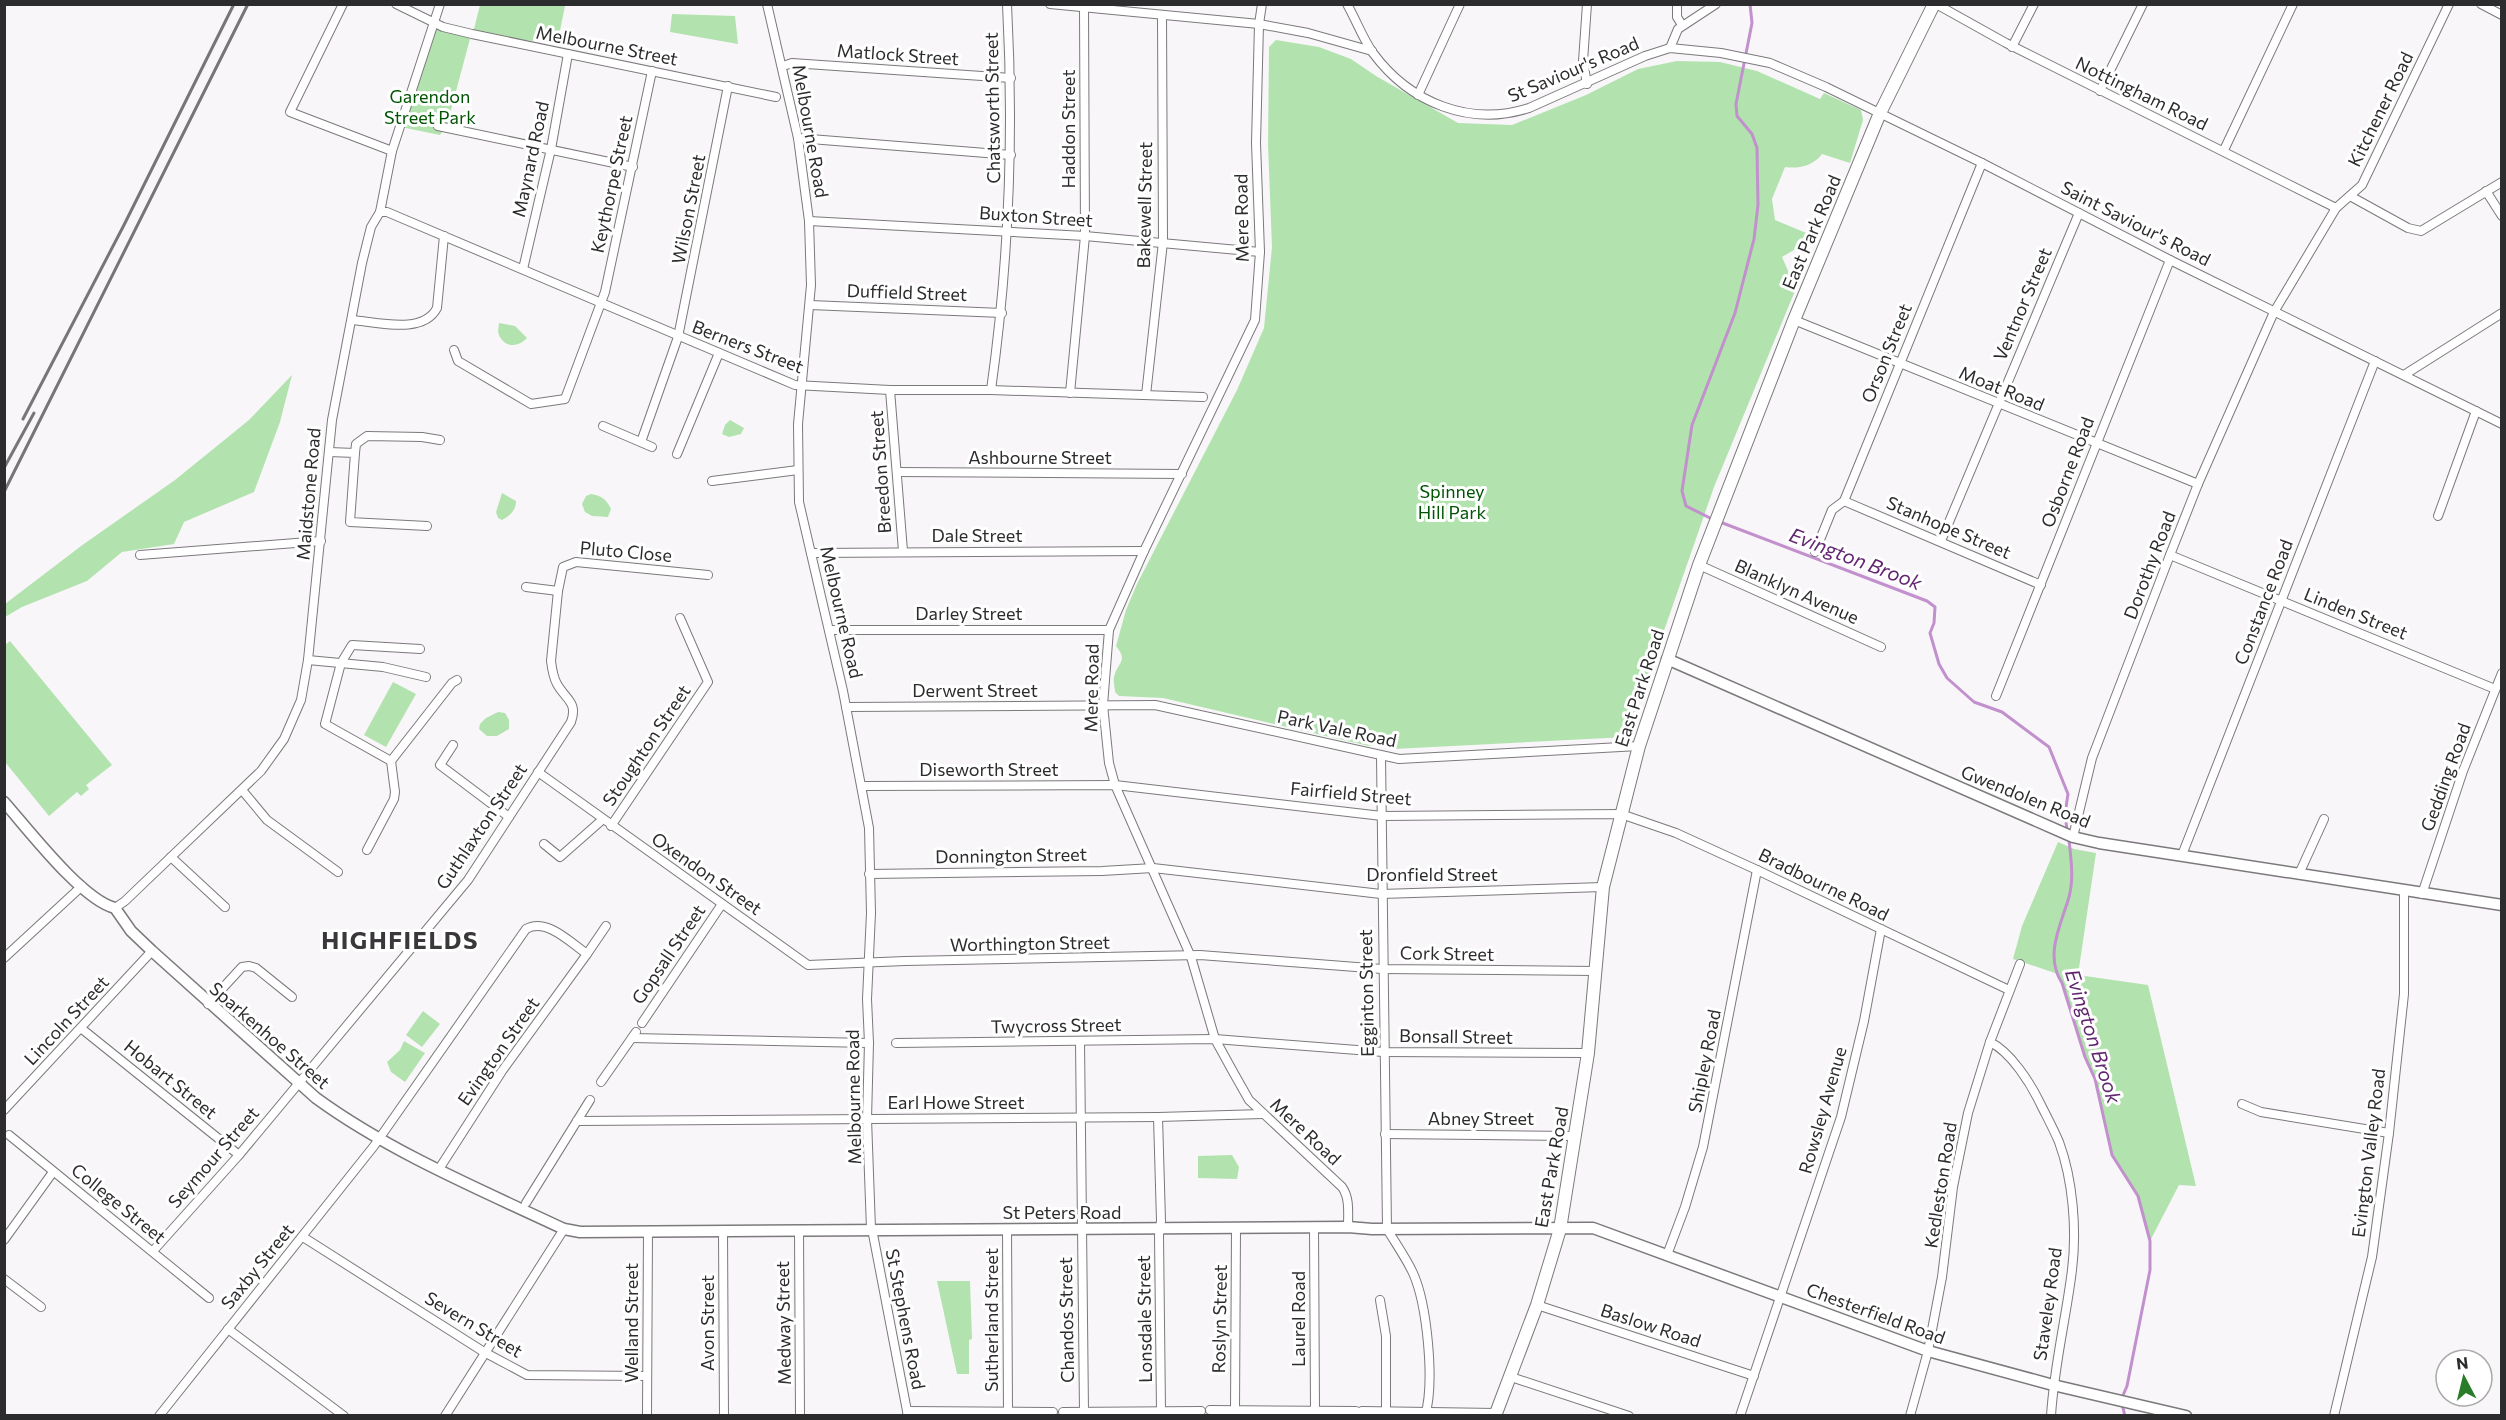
<svg xmlns="http://www.w3.org/2000/svg" width="2506" height="1420" viewBox="0 0 2506 1420" font-family="Commissioner,sans-serif">
  <rect width="100%" height="100%" fill="#f9f6fa"/>
  <g fill="#b2e3ae">
    <path d="M 558,4 L 565,6 L 558,40 L 534,35 L 533,41 L 473,33 L 480,5 Z"/>
    <path d="M 672,14 L 735,16 L 738,44 L 670,32 Z"/>
    <path d="M 433,24 L 471,35 L 447,125 L 440,135 L 401,127 Z"/>
    <path d="M 1276,40 L 1319,47 L 1351,59 L 1376,76 L 1458,123 L 1512,125 L 1586,95 L 1638,69 L 1677,61 L 1720,62 L 1757,71 L 1820,99 L 1824,93 L 1861,110 L 1863,120 L 1850,163 L 1822,154 C 1813,166 1799,169 1785,167 L 1772,199 L 1775,220 L 1816,237 L 1782,257 L 1789,273 L 1800,269 L 1802,274 L 1714,487 L 1627,737 L 1394,749 L 1381,743 L 1369,746 L 1163,698 L 1119,696 L 1115,692 C 1115,688 1113,681 1114,677 C 1117,662 1129,662 1116,646 L 1126,610 L 1137,584 L 1237,390 L 1264,328 L 1272,247 L 1268,145 L 1269,47 Z"/>
    <path d="M 499,323 L 515,326 L 527,338 C 517,349 502,347 498,332 Z"/>
    <path d="M 292,375 L 280,422 L 254,492 L 184,522 L 174,544 L 122,552 L 87,581 L 22,607 L 5,617 L 5,604 L 81,546 L 175,480 L 249,420 Z"/>
    <path d="M 730,420 L 744,428 L 741,434 L 729,437 L 722,434 L 725,425 Z"/>
    <path d="M 502,493 L 516,501 C 516,510 510,516 502,520 L 498,518 L 496,512 Z"/>
    <path d="M 591,494 C 602,496 606,499 611,509 L 608,517 L 592,516 L 585,512 L 582,504 L 586,496 Z"/>
    <path d="M 10,641 L 112,765 L 86,785 L 89,789 L 81,796 L 77,792 L 49,816 L 5,762 L 4,646 Z"/>
    <path d="M 393,682 L 416,694 L 386,747 L 364,735 Z"/>
    <path d="M 498,712 L 505,713 L 509,720 L 509,729 L 497,736 L 487,736 L 479,729 L 480,724 L 486,718 Z"/>
    <path d="M 2058,842 L 2074,849 L 2096,853 L 2078,975 L 2148,985 L 2196,1186 L 2179,1185 L 2150,1241 L 2138,1196 L 2112,1155 L 2095,1079 L 2085,1057 L 2062,983 L 2055,973 L 2013,959 L 2022,926 Z"/>
    <path d="M 423,1011 L 440,1024 L 422,1047 L 406,1035 Z"/>
    <path d="M 404,1041 L 425,1053 L 405,1082 L 391,1072 L 387,1062 L 400,1050 Z"/>
    <path d="M 1232,1155 L 1239,1167 L 1237,1179 L 1198,1178 L 1198,1156 Z"/>
    <path d="M 937,1281 L 970,1281 L 972,1339 L 969,1340 L 969,1374 L 957,1374 Z"/>
  </g>
  <g fill="none" stroke-linecap="round" stroke-linejoin="round">
    <g stroke="#c190cd" stroke-width="3">
      <path d="M 1714,520 L 1686,506 L 1682,491 L 1692,425 L 1735,313 L 1754,239 L 1758,205 L 1757,148 L 1752,134 L 1737,116 L 1736,104 L 1752,23 L 1750,4"/>
      <path d="M 1720,522 L 1927,601 L 1935,607 L 1934,623 L 1930,633 L 1939,664 L 1947,678 L 1974,702 L 2002,712 L 2049,747 L 2068,794 L 2065,814 L 2067,830"/>
      <path d="M 2069,840 C 2071,859 2074,878 2069,897 C 2061,925 2044,955 2062,983 L 2085,1057 L 2095,1079 L 2112,1155 L 2138,1196 L 2150,1241 L 2150,1270 L 2127,1386 L 2121,1400 L 2125,1416"/>
    </g>
    <g stroke="#7c797c" stroke-width="10">
      <g id="minor">
        <path d="M 343,4 L 290,112 L 392,151"/>
        <path d="M 396,4 L 443,27 L 472,34 L 776,97"/>
        <path d="M 767,4 L 798,138 L 809,221 L 811,285 L 798,424 L 799,502 L 843,691 L 869,828 L 871,913 L 867,999 L 869,1043 L 867,1119 L 871,1229"/>
        <path d="M 1050,4 L 1259,24 L 1308,33 L 1372,51"/>
        <path d="M 1262,4 L 1259,24 L 1256,143 L 1260,252 L 1255,320 L 1144,551 L 1109,630 L 1103,705 L 1109,763 L 1115,785 L 1191,957 L 1215,1039 L 1232,1070 L 1249,1100 L 1342,1187 C 1350,1198 1348,1213 1348,1227"/>
        <path d="M 1347,4 C 1356,20 1363,39 1373,53 C 1410,103 1470,127 1529,108 L 1645,56 L 1670,48 L 1721,53 L 1770,63 L 1826,87 L 1982,163 L 2170,260 L 2502,424"/>
        <path d="M 1587,4 L 1583,61 L 1587,84"/>
        <path d="M 1677,4 L 1677,17 L 1682,25"/>
        <path d="M 1936,4 L 2006,43 L 2336,208"/>
        <path d="M 2481,4 L 2502,15"/>
        <path d="M 2012,47 L 2034,4"/>
        <path d="M 1670,48 L 1678,29 L 1716,4"/>
        <path d="M 783,66 L 792,63 L 1011,78"/>
        <path d="M 2100,91 L 2143,4"/>
        <path d="M 1418,95 L 1460,4"/>
        <path d="M 438,126 L 633,167"/>
        <path d="M 798,138 L 1011,155"/>
        <path d="M 2224,150 L 2293,4"/>
        <path d="M 2486,191 L 2502,216"/>
        <path d="M 2350,196 L 2408,228 L 2421,231 L 2502,182"/>
        <path d="M 380,212 L 387,212 L 795,385 L 890,390 L 991,390 L 1203,397"/>
        <path d="M 809,221 L 1085,236 L 1260,252"/>
        <path d="M 523,269 L 551,149 L 568,54"/>
        <path d="M 810,305 L 1002,313"/>
        <path d="M 352,320 C 378,322 423,335 437,308 L 444,236"/>
        <path d="M 1794,320 L 2198,484"/>
        <path d="M 454,350 L 458,361 L 531,404 L 565,399 L 605,292 L 652,71"/>
        <path d="M 2404,375 L 2502,313"/>
        <path d="M 890,390 L 903,551"/>
        <path d="M 991,390 C 1009,262 1014,134 1007,4"/>
        <path d="M 1070,393 L 1085,236 L 1084,8"/>
        <path d="M 1146,395 L 1163,242 L 1162,15"/>
        <path d="M 603,426 L 652,447"/>
        <path d="M 641,442 L 678,337 L 728,86"/>
        <path d="M 329,452 L 355,453 L 350,522 L 427,526"/>
        <path d="M 355,453 L 356,444 L 367,436 L 422,437 L 440,440"/>
        <path d="M 677,454 L 719,353"/>
        <path d="M 897,472 L 1182,474"/>
        <path d="M 712,481 L 798,470"/>
        <path d="M 1844,501 L 2041,585"/>
        <path d="M 2438,516 L 2476,411"/>
        <path d="M 1941,541 L 2079,213"/>
        <path d="M 1815,552 L 1832,510 L 1844,501 L 1982,163"/>
        <path d="M 811,553 L 1144,551"/>
        <path d="M 140,555 L 321,541"/>
        <path d="M 2170,555 L 2495,689"/>
        <path d="M 1699,565 L 1881,647"/>
        <path d="M 526,587 L 558,591"/>
        <path d="M 829,630 L 1109,630"/>
        <path d="M 420,649 L 352,645 L 341,663 L 325,724 L 391,761 L 452,683 L 457,680"/>
        <path d="M 308,660 L 383,667 L 426,677"/>
        <path d="M 1996,696 L 2170,260"/>
        <path d="M 846,707 L 1155,705 L 1399,759 L 1639,746"/>
        <path d="M 453,745 L 440,765 L 509,817"/>
        <path d="M 1381,756 L 1387,1229 C 1396,1244 1406,1258 1413,1273 C 1427,1304 1435,1382 1425,1416"/>
        <path d="M 538,772 L 808,965 L 905,961 L 1200,955 L 1382,969 L 1595,971"/>
        <path d="M 862,786 L 1115,785 L 1382,816 L 1621,814 L 1676,833 L 1757,870 L 2009,990"/>
        <path d="M 242,790 L 267,820 L 338,872"/>
        <path d="M 611,826 L 708,682 L 680,618"/>
        <path d="M 2073,837 L 2092,758 L 2170,555 L 2198,484 L 2274,312 L 2336,208 L 2362,185 L 2449,4"/>
        <path d="M 544,844 L 560,857 L 602,820"/>
        <path d="M 367,850 L 394,799 L 395,792 L 391,761"/>
        <path d="M 2182,855 L 2375,361"/>
        <path d="M 171,857 L 225,907"/>
        <path d="M 869,874 L 1102,871 L 1153,868 L 1381,894 L 1603,887"/>
        <path d="M 2299,874 L 2324,819"/>
        <path d="M 2422,894 L 2463,771 L 2502,673"/>
        <path d="M 115,908 L 125,901 L 261,771 L 284,739 L 301,700 L 308,660 L 332,420 L 362,263 L 371,227 L 380,212 L 392,151 L 440,4"/>
        <path d="M 587,954 L 606,926"/>
        <path d="M 4,958 L 82,886"/>
        <path d="M 208,1004 L 242,967 L 249,966 L 256,968 L 292,997"/>
        <path d="M 642,1023 L 722,904"/>
        <path d="M 82,1029 L 239,1155"/>
        <path d="M 632,1038 L 869,1043"/>
        <path d="M 1080,1041 L 1084,1411"/>
        <path d="M 1990,1042 C 2011,1052 2031,1084 2041,1105 C 2047,1117 2054,1130 2059,1142 C 2073,1180 2077,1230 2072,1270 C 2066,1319 2054,1366 2051,1416"/>
        <path d="M 896,1043 L 1215,1039 L 1383,1052 L 1588,1053"/>
        <path d="M 601,1082 L 636,1032"/>
        <path d="M 2242,1104 L 2261,1112 L 2389,1133"/>
        <path d="M 4,1110 L 152,951"/>
        <path d="M 1158,1117 L 1161,1221 L 1159,1235 L 1161,1410"/>
        <path d="M 577,1121 L 1158,1117 L 1263,1114"/>
        <path d="M 1385,1134 L 1576,1136"/>
        <path d="M 9,1135 L 209,1298"/>
        <path d="M 526,1203 L 590,1100"/>
        <path d="M 1314,1228 L 1315,1410"/>
        <path d="M 872,1229 L 908,1416"/>
        <path d="M 1007,1229 L 1008,1410"/>
        <path d="M 799,1230 L 800,1416"/>
        <path d="M 723,1231 L 724,1416"/>
        <path d="M 303,1237 L 484,1352 L 527,1375 L 647,1376"/>
        <path d="M 4,1240 L 53,1172"/>
        <path d="M 153,1251 L 239,1155 L 468,880 L 571,722 C 578,702 566,700 557,684 C 553,677 552,669 551,661 L 558,591 L 563,567 L 576,562 L 708,575"/>
        <path d="M 1667,1255 L 1685,1207 L 1703,1147 L 1757,870"/>
        <path d="M 4,1279 L 41,1307"/>
        <path d="M 1380,1300 L 1386,1336 L 1386,1410"/>
        <path d="M 1537,1305 L 1754,1376"/>
        <path d="M 228,1329 L 344,1416"/>
        <path d="M 1511,1377 L 1629,1416"/>
        <path d="M 1210,1410 L 1356,1411"/>
        <path d="M 1235,1410 L 1236,1228"/>
        <path d="M 907,1411 L 1053,1412"/>
        <path d="M 1362,1411 L 1496,1413"/>
        <path d="M 1063,1412 L 1201,1411"/>
        <path d="M 159,1416 L 374,1146 L 526,929 C 546,917 571,943 587,954 L 502,1071 L 439,1169"/>
        <path d="M 445,1416 L 564,1229"/>
        <path d="M 647,1416 L 648,1231"/>
        <path d="M 1740,1416 L 1841,1117 L 1864,1021 L 1881,929"/>
        <path d="M 1910,1416 L 1928,1351 L 1942,1277 L 1953,1187 L 1968,1113 L 1990,1042 L 2020,964"/>
        <path d="M 2334,1416 L 2372,1257 L 2389,1133 L 2404,994 L 2404,891"/>
      </g>
    </g>
    <g stroke="#7c797c" stroke-width="13">
      <g id="tertiary">
        <path d="M 1667,659 L 2073,837 L 2099,843 L 2502,905"/>
        <path d="M 4,802 C 28,829 82,900 115,908 L 131,931 L 152,951 L 316,1098 C 390,1152 481,1190 564,1229 L 580,1232 L 1348,1227 L 1372,1229 L 1593,1228 L 1928,1351 L 2053,1385 L 2186,1416"/>
      </g>
    </g>
    <g stroke="#7c797c" stroke-width="14">
      <path id="secondary" d="M 1495,1416 L 1537,1305 L 1560,1229 L 1588,1053 L 1603,887 L 1639,746 L 1699,565 L 1794,320 L 1880,113 L 1934,4"/>
    </g>
    <use href="#minor" stroke="#fff" stroke-width="8"/>
    <use href="#tertiary" stroke="#fff" stroke-width="10"/>
    <use href="#secondary" stroke="#fff" stroke-width="12"/>
    <g stroke="#777578" stroke-width="3">
      <path d="M 23,419 L 124,225 L 234,4"/>
      <path d="M 4,468 L 34,413"/>
      <path d="M 4,492 L 248,4"/>
    </g>
  </g>
  <g text-anchor="middle" dominant-baseline="central" stroke-width="6" stroke-linejoin="round" paint-order="stroke">
    <g font-size="18" fill="#2c2b2d" stroke="#fff">
      <text transform="translate(607 45) rotate(11)">Melbourne Street</text>
      <text transform="translate(898 54) rotate(4)">Matlock Street</text>
      <text transform="translate(1573 69) rotate(-23)">St Saviour's Road</text>
      <text transform="translate(2142 93) rotate(26)">Nottingham Road</text>
      <text transform="translate(992 108) rotate(-91)">Chatsworth Street</text>
      <text transform="translate(2380 109) rotate(-64)">Kitchener Road</text>
      <text transform="translate(1068 129) rotate(-90)">Haddon Street</text>
      <text transform="translate(811 131) rotate(80)">Melbourne Road</text>
      <text transform="translate(530 159) rotate(-78)">Maynard Road</text>
      <text transform="translate(611 184) rotate(-78)">Keythorpe Street</text>
      <text transform="translate(1144 205) rotate(-89)">Bakewell Street</text>
      <text transform="translate(688 209) rotate(-79)">Wilson Street</text>
      <text transform="translate(1036 216) rotate(4)">Buxton Street</text>
      <text transform="translate(1241 218) rotate(-91)">Mere Road</text>
      <text transform="translate(2136 223) rotate(27)">Saint Saviour's Road</text>
      <text transform="translate(1811 232) rotate(-67)">East Park Road</text>
      <text transform="translate(907 292) rotate(2)">Duffield Street</text>
      <text transform="translate(2022 304) rotate(-67)">Ventnor Street</text>
      <text transform="translate(748 346) rotate(21)">Berners Street</text>
      <text transform="translate(1886 353) rotate(-68)">Orson Street</text>
      <text transform="translate(2002 388) rotate(22)">Moat Road</text>
      <text x="1040" y="457">Ashbourne Street</text>
      <text transform="translate(880 472) rotate(-94)">Breedon Street</text>
      <text transform="translate(2067 472) rotate(-69)">Osborne Road</text>
      <text transform="translate(308 494) rotate(-85)">Maidstone Road</text>
      <text transform="translate(1949 527) rotate(23)">Stanhope Street</text>
      <text x="977" y="535">Dale Street</text>
      <text transform="translate(626 551) rotate(5)">Pluto Close</text>
      <text transform="translate(2149 565) rotate(-69)">Dorothy Road</text>
      <text transform="translate(1797 591) rotate(24)">Blanklyn Avenue</text>
      <text transform="translate(2263 602) rotate(-69)">Constance Road</text>
      <text transform="translate(842 612) rotate(77)">Melbourne Road</text>
      <text x="969" y="613">Darley Street</text>
      <text transform="translate(2356 613) rotate(22)">Linden Street</text>
      <text transform="translate(1091 688) rotate(-89)">Mere Road</text>
      <text transform="translate(1639 688) rotate(-72)">East Park Road</text>
      <text x="975" y="690">Derwent Street</text>
      <text transform="translate(1337 728) rotate(12)">Park Vale Road</text>
      <text transform="translate(646 745) rotate(-56)">Stoughton Street</text>
      <text x="989" y="769">Diseworth Street</text>
      <text transform="translate(2445 777) rotate(-70)">Gedding Road</text>
      <text transform="translate(1351 793) rotate(5)">Fairfield Street</text>
      <text transform="translate(2026 796) rotate(22)">Gwendolen Road</text>
      <text transform="translate(481 826) rotate(-56)">Guthlaxton Street</text>
      <text transform="translate(1011 855) rotate(-1)">Donnington Street</text>
      <text transform="translate(707 873) rotate(35)">Oxendon Street</text>
      <text x="1432" y="874">Dronfield Street</text>
      <text transform="translate(1824 884) rotate(26)">Bradbourne Road</text>
      <text transform="translate(1030 943) rotate(-1)">Worthington Street</text>
      <text transform="translate(1447 953) rotate(1)">Cork Street</text>
      <text transform="translate(668 954) rotate(-56)">Gopsall Street</text>
      <text transform="translate(1366 993) rotate(-91)">Egginton Street</text>
      <text transform="translate(66 1020) rotate(-47)">Lincoln Street</text>
      <text transform="translate(1056 1025) rotate(-1)">Twycross Street</text>
      <text transform="translate(270 1035) rotate(41)">Sparkenhoe Street</text>
      <text transform="translate(1456 1036) rotate(1)">Bonsall Street</text>
      <text transform="translate(498 1051) rotate(-55)">Evington Street</text>
      <text transform="translate(1704 1061) rotate(-79)">Shipley Road</text>
      <text transform="translate(171 1079) rotate(39)">Hobart Street</text>
      <text transform="translate(853 1097) rotate(-91)">Melbourne Road</text>
      <text x="956" y="1102">Earl Howe Street</text>
      <text transform="translate(1822 1110) rotate(-74)">Rowsley Avenue</text>
      <text x="1481" y="1118">Abney Street</text>
      <text transform="translate(1306 1131) rotate(43)">Mere Road</text>
      <text transform="translate(2368 1153) rotate(-83)">Evington Valley Road</text>
      <text transform="translate(213 1157) rotate(-49)">Seymour Street</text>
      <text transform="translate(1551 1167) rotate(-80)">East Park Road</text>
      <text transform="translate(1940 1185) rotate(-81)">Kedleston Road</text>
      <text transform="translate(119 1203) rotate(39)">College Street</text>
      <text x="1062" y="1212">St Peters Road</text>
      <text transform="translate(257 1266) rotate(-51)">Saxby Street</text>
      <text transform="translate(2047 1304) rotate(-82)">Staveley Road</text>
      <text transform="translate(1876 1313) rotate(20)">Chesterfield Road</text>
      <text transform="translate(906 1319) rotate(79)">St Stephens Road</text>
      <text transform="translate(1144 1319) rotate(-91)">Lonsdale Street</text>
      <text transform="translate(1219 1319) rotate(-89)">Roslyn Street</text>
      <text transform="translate(1298 1319) rotate(-90)">Laurel Road</text>
      <text transform="translate(991 1320) rotate(-90)">Sutherland Street</text>
      <text transform="translate(1066 1320) rotate(-91)">Chandos Street</text>
      <text transform="translate(631 1323) rotate(-90)">Welland Street</text>
      <text transform="translate(707 1323) rotate(-90)">Avon Street</text>
      <text transform="translate(783 1323) rotate(-91)">Medway Street</text>
      <text transform="translate(474 1324) rotate(31)">Severn Street</text>
      <text transform="translate(1651 1325) rotate(18)">Baslow Road</text>
    </g>
    <g font-size="18" fill="#005503" stroke="#fff">
      <text x="430" y="96">Garendon<tspan x="430" dy="21">Street Park</tspan></text>
      <text x="1452" y="491">Spinney<tspan x="1452" dy="21">Hill Park</tspan></text>
    </g>
    <g font-size="20" font-style="italic" fill="#61266f" stroke="#fff">
      <text transform="translate(1856 558) rotate(21)">Evington Brook</text>
      <text transform="translate(2094 1036) rotate(72)">Evington Brook</text>
    </g>
    <g font-size="24" font-weight="bold" letter-spacing="1.5" fill="#3a383a" stroke="#fff">
      <text x="400" y="939">HIGHFIELDS</text>
    </g>
  </g>
  <rect width="2506" height="1420" fill="none" stroke="#2c2b2d" stroke-width="12"/>
  <g transform="translate(2464 1378) rotate(353)"><circle r="28" fill="#ffffff" stroke="#abaaab" stroke-width="1.5"/>
  <path d="M0-4.5L10 22L0 15L-10 22Z" fill="#2a7d28"/>
  <text y="-9" font-size="16" font-weight="bold" text-anchor="middle" fill="#2c2b2d">N</text>
  </g>
</svg>
